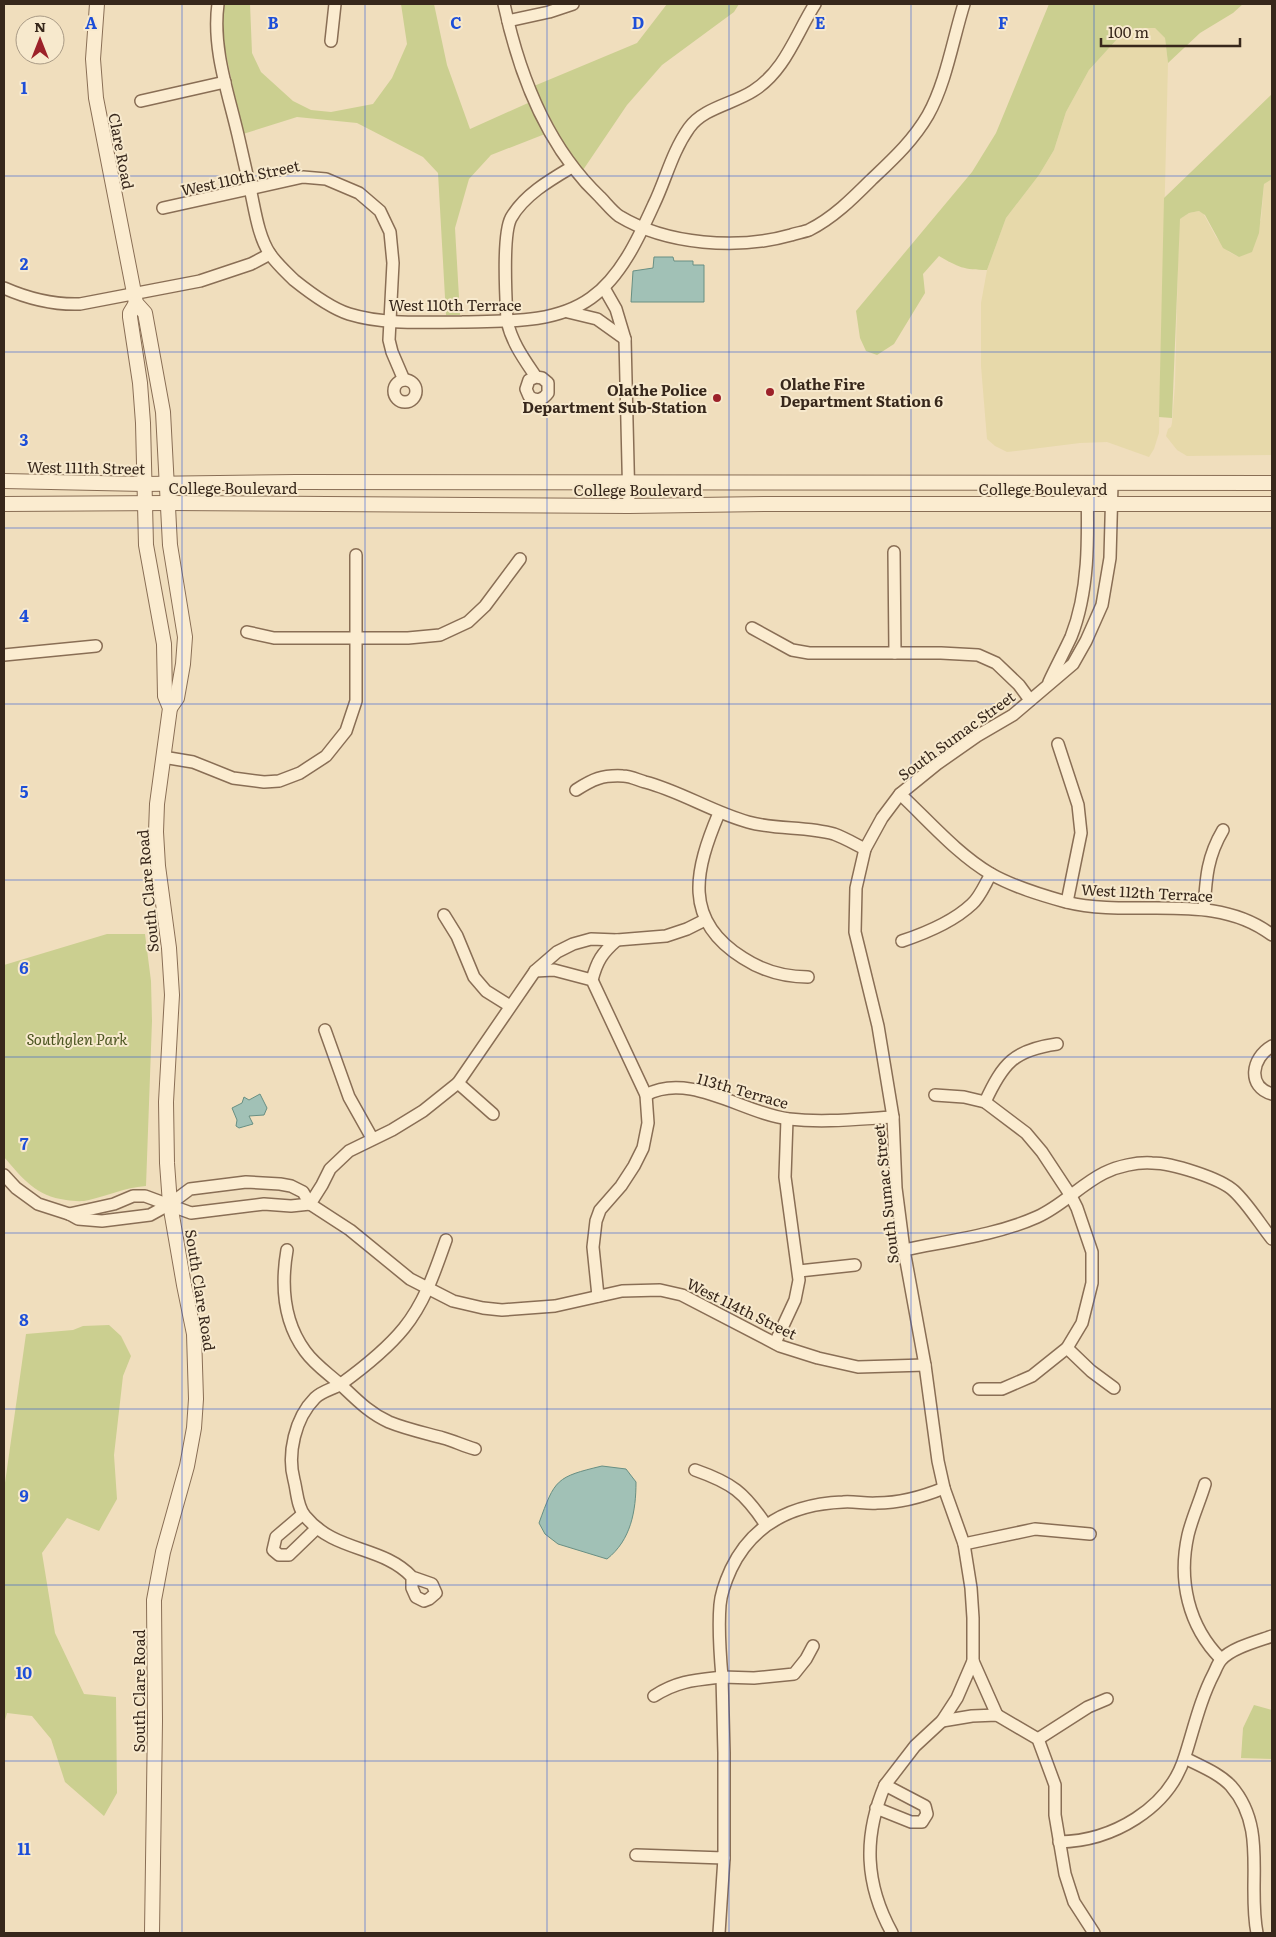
<svg xmlns="http://www.w3.org/2000/svg" width="1276" height="1937" viewBox="0 0 1276 1937" font-family="Literata,serif">
  <rect width="100%" height="100%" fill="#f0debd"/>
  <g fill="#e7d9aa">
    <path d="M 1140,28 L 1155,28 L 1165,38 L 1168,63 L 1159,433 L 1154,449 L 1149,457 L 1107,442 L 1080,443 L 1007,452 L 995,446 L 987,439 L 981,366 L 981,303 L 987,270 L 1006,218 L 1039,175 L 1054,150 L 1066,112 L 1089,70 L 1119,37 Z"/>
    <path d="M 1270,179 L 1272,179 L 1272,455 L 1187,456 L 1177,450 L 1166,436 L 1168,429 L 1171,427 L 1172,423 L 1175,385 L 1179,224 L 1180,219 L 1189,213 L 1199,211 L 1203,213 L 1216,237 L 1229,252 L 1239,257 L 1261,220 L 1264,184 Z"/>
  </g>
  <g fill="#cbcf90">
    <path d="M 222,4 L 250,4 L 252,53 L 261,72 L 293,101 L 311,110 L 331,112 L 373,104 L 392,78 L 407,44 L 401,4 L 434,4 L 447,65 L 470,129 L 528,103 L 545,134 L 491,155 L 469,179 L 455,228 L 460,315 L 446,315 L 438,173 L 423,157 L 357,123 L 297,117 L 243,134 L 223,40 Z"/>
    <path d="M 667,4 L 739,4 L 734,12 L 662,65 L 627,105 L 583,170 L 561,139 L 534,86 L 637,43 Z"/>
    <path d="M 1049,4 L 1243,4 L 1233,13 L 1200,33 L 1168,63 L 1165,38 L 1155,28 L 1140,28 L 1119,37 L 1089,70 L 1066,112 L 1054,150 L 1039,175 L 1006,218 L 987,270 C 964,270 958,267 939,256 L 923,274 L 925,293 L 894,344 L 877,355 L 866,351 L 860,338 L 856,311 L 972,172 L 996,133 Z"/>
    <path d="M 1272,94 L 1272,179 L 1264,184 L 1259,233 L 1252,252 L 1239,257 L 1223,248 L 1205,215 L 1199,211 L 1189,213 L 1180,219 L 1172,418 L 1159,417 L 1164,198 Z"/>
    <path d="M 107,934 L 145,934 L 151,981 L 152,1021 L 146,1186 C 123,1188 110,1195 89,1200 C 81,1202 74,1201 66,1200 C 36,1196 23,1179 4,1157 L 4,965 Z"/>
    <path d="M 109,1325 L 121,1336 L 131,1356 L 123,1376 L 114,1455 L 117,1499 L 99,1531 L 67,1518 L 42,1553 L 55,1633 L 84,1694 L 116,1697 L 117,1793 L 104,1816 L 65,1782 L 51,1739 L 32,1716 L 7,1713 L 4,1724 L 4,1490 L 26,1334 L 73,1330 L 83,1326 Z"/>
    <path d="M 1254,1705 L 1272,1710 L 1272,1759 L 1241,1758 L 1243,1728 Z"/>
  </g>
  <g fill="#a1c1b6" stroke="#688f83">
    <path d="M 654,257 L 673,257 L 674,261 L 693,261 L 693,265 L 704,265 L 704,302 L 631,302 L 633,271 L 653,268 Z"/>
    <path d="M 260,1094 L 267,1108 L 264,1115 L 249,1116 L 253,1124 L 239,1128 L 236,1126 L 237,1120 L 232,1108 L 242,1103 L 244,1097 L 249,1100 Z"/>
    <path d="M 602,1466 L 626,1469 L 636,1482 C 636,1511 631,1540 607,1559 L 558,1544 L 545,1534 L 539,1523 C 555,1479 556,1477 602,1466 Z"/>
  </g>
  <g fill="none" stroke-linecap="round" stroke-linejoin="round">
    <g stroke="#896e55" stroke-width="14">
      <g id="minor">
        <path d="M 218,4 C 212,48 228,92 238,135 C 242,153 246,171 250,188 C 255,210 258,236 270,254 C 277,264 286,272 294,280 C 309,292 330,308 349,314 C 385,325 425,322 462,322 C 505,321 555,324 591,298 C 621,277 639,237 654,204 C 666,179 672,152 689,128 C 703,108 733,104 753,91 C 785,71 796,34 815,4"/>
        <path d="M 504,4 C 519,74 547,147 600,197 C 606,203 612,211 619,216 C 667,245 738,250 791,235 C 797,233 804,232 809,230 C 833,218 852,199 871,180 C 892,160 913,141 928,115 C 946,83 953,39 964,4"/>
        <path d="M 508,21 L 549,12 L 573,4"/>
        <path d="M 331,41 L 335,4"/>
        <path d="M 141,101 L 225,82"/>
        <path d="M 163,208 L 303,177 L 326,179 L 359,193 L 380,211 L 390,232 L 393,263 L 389,340 L 392,352 L 404,380"/>
        <path d="M 4,288 C 29,299 52,305 80,304 L 200,281 L 251,264 L 270,254"/>
        <path d="M 604,288 L 616,309 L 625,339 L 629,506"/>
        <path d="M 568,312 L 597,319 L 625,339"/>
        <path d="M 536,377 L 529,380 L 526,389 L 529,396 C 536,402 543,400 548,393 L 548,383 L 542,378 L 536,377 C 524,359 512,343 507,321 C 506,300 502,235 511,218 C 524,195 550,180 572,167"/>
        <circle cx="405" cy="391" r="11"/>
        <path d="M 894,552 L 895,653"/>
        <path d="M 752,628 L 792,650 L 809,653 L 941,653 L 978,655 L 996,663 L 1019,685 L 1030,700"/>
        <path d="M 247,632 L 274,638 L 408,638 L 440,635 L 468,622 L 485,606 L 520,559"/>
        <path d="M 4,655 L 96,646"/>
        <path d="M 1049,682 C 1056,667 1064,652 1071,637 C 1090,589 1088,534 1087,484"/>
        <path d="M 1058,744 L 1078,805 L 1081,833 L 1067,902"/>
        <path d="M 163,757 L 193,762 L 233,778 L 264,782 L 279,781 L 300,773 L 326,756 L 346,731 L 356,701 L 356,555"/>
        <path d="M 576,790 C 593,779 602,775 623,776 C 630,776 638,780 645,782 C 680,791 712,812 748,822 C 776,830 806,826 834,834 C 845,838 855,844 865,849"/>
        <path d="M 900,794 C 929,821 957,854 991,874 C 1014,887 1041,895 1066,902 C 1134,919 1213,890 1272,935"/>
        <path d="M 719,813 C 695,870 682,920 743,958 C 763,971 785,977 808,977"/>
        <path d="M 1204,909 C 1206,878 1207,857 1223,830"/>
        <path d="M 444,915 L 457,936 L 474,977 L 486,991 L 510,1006"/>
        <path d="M 902,941 C 926,933 953,922 972,904 C 980,897 985,884 991,874"/>
        <path d="M 535,971 L 554,970 L 592,980 L 646,1095 L 648,1123 L 643,1148 L 634,1166 L 621,1186 L 600,1210 L 596,1221 L 593,1247 L 598,1296"/>
        <path d="M 592,980 C 597,961 602,953 617,940"/>
        <path d="M 325,1030 L 349,1097 L 372,1138"/>
        <path d="M 1272,1046 C 1251,1058 1247,1087 1272,1094"/>
        <path d="M 458,1083 L 493,1114"/>
        <path d="M 646,1095 C 690,1071 744,1114 789,1119 C 824,1123 858,1119 893,1117"/>
        <path d="M 935,1095 L 964,1097 L 985,1102 L 1026,1133 L 1042,1152 L 1071,1196 L 1077,1208 L 1092,1252 L 1092,1283 L 1082,1323 L 1067,1348 L 1032,1376 L 1002,1389 L 979,1389"/>
        <path d="M 985,1102 C 1003,1063 1014,1050 1057,1044"/>
        <path d="M 4,1175 L 16,1188 L 38,1204 L 69,1214 L 78,1219 L 102,1221 L 150,1215 L 170,1204 L 190,1189 L 246,1182 L 280,1184 L 291,1186 L 303,1192 L 310,1204 L 350,1230 L 410,1279 L 453,1301 L 483,1308 L 502,1310 L 528,1308 L 555,1306 L 622,1291 L 660,1290 L 682,1295 L 780,1346 L 818,1358 L 858,1367 L 925,1365"/>
        <path d="M 310,1204 L 322,1185 L 330,1169 L 349,1151 L 392,1130 L 423,1111 L 458,1083 L 535,971 L 557,952 L 573,944 L 591,939 L 617,940 L 666,936 L 687,929 L 705,920"/>
        <path d="M 69,1214 L 114,1204 L 133,1196 L 145,1196 L 191,1213 L 264,1204 L 291,1206 L 310,1204"/>
        <path d="M 287,1250 C 281,1285 283,1321 305,1351 C 315,1365 329,1374 341,1385 C 356,1399 369,1413 389,1422 C 406,1429 425,1433 443,1438 C 454,1441 464,1446 475,1449"/>
        <path d="M 904,1250 C 947,1241 997,1235 1037,1217 C 1062,1206 1080,1185 1104,1173 C 1118,1166 1137,1162 1152,1163 C 1172,1163 1220,1178 1234,1191 C 1248,1204 1260,1224 1272,1239"/>
        <path d="M 799,1271 L 855,1265"/>
        <path d="M 775,1343 L 795,1300 L 799,1280 L 785,1177 L 787,1119"/>
        <path d="M 1067,1348 L 1091,1371 L 1114,1388"/>
        <path d="M 695,1470 C 732,1483 744,1492 766,1525"/>
        <path d="M 1205,1484 C 1200,1501 1192,1518 1188,1535 C 1178,1580 1188,1626 1221,1659"/>
        <path d="M 303,1514 L 276,1537 L 273,1550 L 279,1555 L 289,1555 L 317,1528"/>
        <path d="M 964,1544 L 1035,1529 L 1090,1534"/>
        <path d="M 412,1577 L 432,1584 L 436,1593 L 429,1599 L 424,1601 L 416,1597 L 412,1588 L 412,1577 C 382,1545 335,1553 305,1516 C 297,1507 297,1491 294,1480 C 287,1454 295,1418 315,1398 C 322,1391 333,1389 341,1384 C 363,1368 387,1349 404,1328 C 425,1302 435,1271 446,1240"/>
        <path d="M 973,1661 L 997,1715"/>
        <path d="M 654,1696 C 677,1681 695,1680 722,1677 C 720,1654 718,1629 720,1605 C 721,1592 726,1580 731,1569 C 753,1523 794,1504 843,1502 C 854,1501 866,1504 877,1503 C 900,1503 922,1497 944,1488"/>
        <path d="M 942,1721 L 972,1716 L 997,1715 L 1038,1739 L 1055,1785 L 1055,1815 L 1065,1874 L 1074,1902 L 1094,1933"/>
        <path d="M 1038,1739 L 1088,1707 L 1107,1699"/>
        <path d="M 1185,1758 C 1200,1766 1219,1773 1231,1786 C 1268,1828 1247,1883 1257,1933"/>
        <path d="M 885,1785 L 915,1746 L 942,1721 L 957,1698 L 973,1661 L 973,1618 L 971,1588 L 964,1544 L 944,1488 L 938,1461 L 925,1365 L 904,1250 L 896,1188 L 893,1117 L 878,1026 L 855,932 L 856,888 L 865,849 L 882,818 L 900,794 L 937,764 L 977,736 L 1013,715 L 1073,664 L 1086,641 L 1102,605 L 1110,558 L 1112,484"/>
        <path d="M 876,1808 L 911,1822 L 922,1822 L 927,1814 L 925,1806 L 885,1785 C 863,1837 865,1884 892,1933"/>
        <path d="M 1059,1842 C 1112,1841 1169,1809 1185,1756 C 1194,1728 1200,1700 1214,1673 C 1216,1669 1218,1663 1221,1660 C 1231,1648 1258,1641 1272,1636"/>
        <path d="M 636,1855 L 724,1858 L 724,1753 L 722,1677 L 754,1678 L 794,1674 L 806,1659 L 813,1646"/>
        <path d="M 719,1933 L 724,1858"/>
      </g>
    </g>
    <g stroke="#896e55" stroke-width="16">
      <g id="tertiary">
        <path d="M 97,4 L 93,59 L 96,98 L 136,303 L 145,313 L 163,412 L 170,545 L 185,637 L 183,664 L 177,698 L 170,708"/>
        <path d="M 136,303 L 130,313 L 130,317 L 140,383 L 143,423 L 146,545 L 164,644 L 165,696 L 170,708 L 157,804 L 156,832 L 158,866 L 169,948 L 172,995 L 166,1102 L 167,1163 L 170,1204 L 184,1285 L 194,1334 L 196,1399 L 194,1428 L 187,1466 L 163,1552 L 154,1600 L 155,1721 L 152,1933"/>
        <path d="M 4,481 L 144,484 L 296,482 L 1272,483"/>
        <path d="M 4,504 L 169,503 L 629,506 L 764,504 L 1272,504"/>
      </g>
    </g>
    <use href="#minor" stroke="#fbecd0" stroke-width="11"/>
    <use href="#tertiary" stroke="#fbecd0" stroke-width="14"/>
  </g>
  <path fill="none" stroke="#1d4ed8" stroke-width="1" stroke-opacity="0.55" d="M 182,4 L 182,1933M 365,4 L 365,1933M 547,4 L 547,1933M 729,4 L 729,1933M 911,4 L 911,1933M 1094,4 L 1094,1933M 4,176 L 1272,176M 4,352 L 1272,352M 4,528 L 1272,528M 4,704 L 1272,704M 4,880 L 1272,880M 4,1057 L 1272,1057M 4,1233 L 1272,1233M 4,1409 L 1272,1409M 4,1585 L 1272,1585M 4,1761 L 1272,1761"/>
  <g fill="#9c2129" stroke="#f7e9cd" stroke-width="2">
    <circle cx="770" cy="392" r="5"/>
    <circle cx="717" cy="398" r="5"/>
  </g>
  <g text-anchor="middle" dominant-baseline="central" stroke-width="4" stroke-linejoin="round" paint-order="stroke">
    <g font-size="15" fill="#37271b" stroke="#f7e9cd">
      <text transform="translate(122 151) rotate(79)">Clare Road</text>
      <text transform="translate(240 177) rotate(-12)">West 110th Street</text>
      <text x="455" y="304">West 110th Terrace</text>
      <text transform="translate(86 467) rotate(1)">West 111th Street</text>
      <text x="233" y="487">College Boulevard</text>
      <text x="1043" y="488">College Boulevard</text>
      <text x="638" y="489">College Boulevard</text>
      <text transform="translate(956 735) rotate(-36)">South Sumac Street</text>
      <text transform="translate(147 891) rotate(-95)">South Clare Road</text>
      <text transform="translate(1147 892) rotate(3)">West 112th Terrace</text>
      <text transform="translate(743 1090) rotate(16)">113th Terrace</text>
      <text transform="translate(885 1194) rotate(-96)">South Sumac Street</text>
      <text transform="translate(201 1290) rotate(81)">South Clare Road</text>
      <text transform="translate(742 1308) rotate(26)">West 114th Street</text>
      <text transform="translate(138 1691) rotate(-90)">South Clare Road</text>
    </g>
    <g font-size="15" font-weight="bold" fill="#37271b" stroke="#f7e9cd" text-anchor="start">
      <text x="780" y="383">Olathe Fire<tspan x="780" dy="17">Department Station 6</tspan></text>
      <text x="707" y="389" text-anchor="end">Olathe Police<tspan x="707" dy="17">Department Sub-Station</tspan></text>
    </g>
    <g font-size="15" font-style="italic" fill="#4b5520" stroke="#f7e9cd">
      <text x="77" y="1038">Southglen Park</text>
    </g>
  </g>
  <g font-size="16" text-anchor="middle" font-weight="bold" fill="#1d4ed8" stroke="#f7e9cd" stroke-width="4" stroke-linejoin="round" paint-order="stroke">
    <text x="91" y="29">A</text>
    <text x="273" y="29">B</text>
    <text x="456" y="29">C</text>
    <text x="638" y="29">D</text>
    <text x="820" y="29">E</text>
    <text x="1003" y="29">F</text>
    <text x="24" y="94">1</text>
    <text x="24" y="270">2</text>
    <text x="24" y="446">3</text>
    <text x="24" y="622">4</text>
    <text x="24" y="798">5</text>
    <text x="24" y="974">6</text>
    <text x="24" y="1150">7</text>
    <text x="24" y="1326">8</text>
    <text x="24" y="1502">9</text>
    <text x="24" y="1679">10</text>
    <text x="24" y="1855">11</text>
  </g>
  <rect width="1276" height="1937" fill="none" stroke="#37271b" stroke-width="10"/>
  <g transform="translate(40 40)"><circle r="24" fill="#f7e9cd" stroke="#aa9b86"/>
  <path d="M0-4L9 19L0 12L-9 19Z" fill="#9c2129"/>
  <text y="-8" font-size="14" font-weight="bold" text-anchor="middle" fill="#37271b">N</text>
  </g>
  <path d="M1101 38v8h139v-8" fill="none" stroke="#37271b" stroke-width="2.5"/>
  <text x="1108" y="38" font-size="15" fill="#37271b" stroke="#f7e9cd" stroke-width="4" paint-order="stroke">100 m</text>
</svg>
